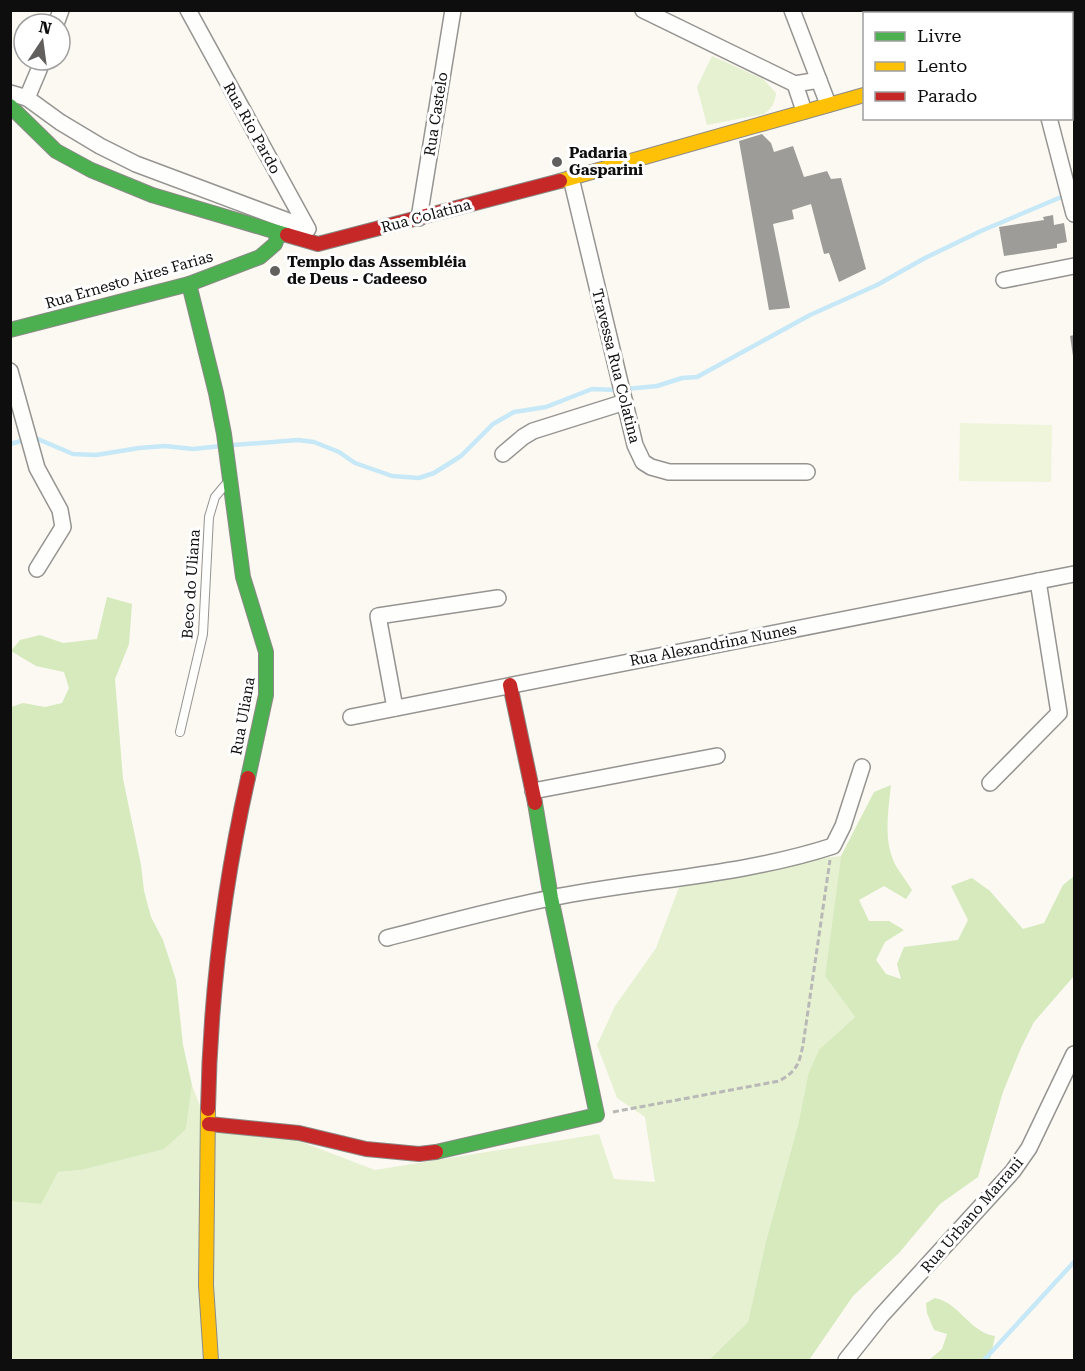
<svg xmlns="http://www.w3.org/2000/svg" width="1085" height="1371" viewBox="0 0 1085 1371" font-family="'Roboto Serif',serif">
  <rect width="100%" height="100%" fill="#fbf9f2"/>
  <g fill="#e6f1d1">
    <path d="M 712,56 L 763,79 L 776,93 C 775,103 772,108 764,114 L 707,125 L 697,87 Z"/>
    <path d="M 841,856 L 825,976 L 855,1017 L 841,1030 L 808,1075 L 798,1125 L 766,1241 L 748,1322 L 709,1360 L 11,1360 L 10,1201 L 18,1201 L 50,1184 L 58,1172 L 81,1170 L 109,1162 L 186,1129 L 192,1085 L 201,1109 L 218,1121 L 260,1126 L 375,1170 L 599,1134 L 614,1179 L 655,1182 L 645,1117 L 617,1098 L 597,1045 L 615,1006 L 656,948 L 681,882 L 783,863 Z"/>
  </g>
  <g fill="#d6eabe">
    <path d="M 107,597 L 132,604 L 129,644 L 115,679 L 123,779 L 141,865 L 144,891 L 151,917 L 163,940 L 176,980 L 183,1045 L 192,1085 L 186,1129 L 164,1149 L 81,1170 L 58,1172 L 41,1204 L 11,1201 L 11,707 L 23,703 L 45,707 L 62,703 L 69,688 L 64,672 L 36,666 L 11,651 L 20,640 L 40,635 L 63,643 L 97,639 Z"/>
    <path d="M 891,785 C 888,812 883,842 896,866 C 901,874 907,882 912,890 L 906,899 L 884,886 L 859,900 L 869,921 L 889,921 L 904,930 L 885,942 L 876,960 L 886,974 L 901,979 L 897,964 L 904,947 L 958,940 L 968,920 L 951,886 L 972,878 L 990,891 L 1023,929 L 1044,923 L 1063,885 L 1074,876 L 1074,976 L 1034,1022 L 1021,1048 L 1003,1092 L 978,1177 L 940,1204 L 899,1253 L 853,1296 L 809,1360 L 709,1360 L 748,1322 L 766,1241 L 798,1125 L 808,1075 L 819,1050 L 855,1017 L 825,976 L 841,856 L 874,792 Z"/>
    <path d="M 935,1298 C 960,1303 969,1332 995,1336 L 990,1360 L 929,1360 L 942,1349 L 947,1334 L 934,1330 L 927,1313 L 926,1303 Z"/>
  </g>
  <path fill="#eff5db" d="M 960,423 L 1052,425 L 1051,482 L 959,481 Z"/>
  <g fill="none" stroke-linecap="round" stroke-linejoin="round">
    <g stroke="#c6e8f7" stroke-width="4.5">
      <path d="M 33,437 L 73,454 L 96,455 L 139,448 L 165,446 L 193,449 L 221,446"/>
      <path d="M 10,444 L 25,440"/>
      <path d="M 233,445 L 298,440 L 314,442 L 339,452 L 355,463 L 392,476 L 419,478 L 434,473 L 461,456 L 493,424 L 514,412 L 546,407 L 592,389 L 616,390 L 657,386 L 682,378 L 697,377 L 810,315 L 877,285 L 925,258 L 981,231 L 1066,195"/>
      <path d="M 984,1360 L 1074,1262"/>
    </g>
  </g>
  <g fill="#9e9c98">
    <path d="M 762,134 L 771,143 L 774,152 L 793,146 L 804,177 L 827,171 L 831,179 L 841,178 L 866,269 L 839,282 L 829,253 L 824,254 L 811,204 L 792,210 L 794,219 L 773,224 L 790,308 L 769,310 L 739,141 Z"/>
    <path d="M 1053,215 L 1054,225 L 1064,223 L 1067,242 L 1057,244 L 1057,248 L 1004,256 L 999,227 L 1044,220 L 1043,217 Z"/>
    <path d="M 1074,335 L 1074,356 L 1073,356 L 1070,336 Z"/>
  </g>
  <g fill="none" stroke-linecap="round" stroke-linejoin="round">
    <g stroke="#959491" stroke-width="10">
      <path id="lane" d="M 180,732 L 203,634 L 209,517 L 215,497 L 226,484"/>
    </g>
    <g stroke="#959491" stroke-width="18">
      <g id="street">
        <path d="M 188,10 L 308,229"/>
        <path d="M 643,10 L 795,84 L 819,80"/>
        <path d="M 792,10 L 828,104"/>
        <path d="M 1013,10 L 1014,14"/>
        <path d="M 56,24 L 61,10"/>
        <path d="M 795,84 L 804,111"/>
        <path d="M 10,93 L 27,98 L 43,60"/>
        <path d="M 27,98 L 60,122 L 100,146 L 136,164 L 307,228"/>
        <path d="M 1049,118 L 1074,214"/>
        <path d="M 571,178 L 635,445 L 643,462 L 651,467 L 669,472 L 807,472"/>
        <path d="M 419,218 L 453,10"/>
        <path d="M 1004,280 L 1074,266"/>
        <path d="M 10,371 L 37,468 L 60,510 L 63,527 L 37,569"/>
        <path d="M 503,454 L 523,437 L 533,431 L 625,402"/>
        <path d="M 395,708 L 378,616 L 498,598"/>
        <path d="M 351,717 L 1074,574"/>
        <path d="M 990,783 L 1059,713 L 1038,581"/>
        <path d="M 533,791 L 717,756"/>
        <path d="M 387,938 C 441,924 496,909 551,898 C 644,879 741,876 833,846 L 843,826 L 862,767"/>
        <path d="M 846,1360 L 881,1316 L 1013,1171 L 1029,1148 L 1074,1054"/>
      </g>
    </g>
    <g stroke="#8b8a87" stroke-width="16">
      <g id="fast">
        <path d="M 1072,38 L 1074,37"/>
        <path d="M 10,106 L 56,151 L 91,170 L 152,195 L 287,235"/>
        <path d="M 189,284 L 216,393 L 224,434 L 243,577 L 266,652 L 266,695 L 248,778"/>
        <path d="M 10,330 L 189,284 L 260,257 L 275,244 L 279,233"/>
        <path d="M 436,1152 L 597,1115 L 551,898 L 535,803"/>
      </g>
    </g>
    <g stroke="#8b8a87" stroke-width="16">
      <g id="slow">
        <path d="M 560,181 L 864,95"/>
        <path d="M 208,1109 L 206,1285 L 211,1360"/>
      </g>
    </g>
    <g stroke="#8b8a87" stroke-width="16">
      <g id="jam">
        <path d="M 287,235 L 318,244 L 560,181"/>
        <path d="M 510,685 L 535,803"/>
        <path d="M 208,1109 C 210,996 223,889 248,778"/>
        <path d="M 209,1124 L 299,1133 L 366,1149 L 419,1154 L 436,1152"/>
      </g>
    </g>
    <path stroke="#b8b8b6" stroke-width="3" stroke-dasharray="6 3" stroke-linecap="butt" d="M 613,1112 L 779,1081 C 797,1071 799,1064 803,1045 L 830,860"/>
    <use href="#lane" stroke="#fefefd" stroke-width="8"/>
    <use href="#street" stroke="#fefefd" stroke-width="15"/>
    <use href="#fast" stroke="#4caf50" stroke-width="14"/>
    <use href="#slow" stroke="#ffc107" stroke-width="14"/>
    <use href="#jam" stroke="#c62828" stroke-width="14"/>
  </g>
  <g fill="#61605e" stroke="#fff" stroke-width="2">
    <circle cx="557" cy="162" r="6"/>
    <circle cx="275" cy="271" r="6"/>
  </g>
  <g text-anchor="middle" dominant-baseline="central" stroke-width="6" stroke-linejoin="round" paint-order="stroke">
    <g font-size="15" fill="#0e0e0e" stroke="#fff">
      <text transform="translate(436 114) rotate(-81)">Rua Castelo</text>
      <text transform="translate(252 128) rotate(61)">Rua Rio Pardo</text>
      <text transform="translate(426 216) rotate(-15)">Rua Colatina</text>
      <text transform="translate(129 280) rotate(-16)">Rua Ernesto Aires Farias</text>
      <text transform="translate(616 366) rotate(76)">Travessa Rua Colatina</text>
      <text transform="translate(191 584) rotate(-86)">Beco do Uliana</text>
      <text transform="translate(713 645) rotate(-11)">Rua Alexandrina Nunes</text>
      <text transform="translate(243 716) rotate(-80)">Rua Uliana</text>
      <text transform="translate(972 1215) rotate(-49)">Rua Urbano Marrani</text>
    </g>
    <g font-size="15" font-weight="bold" fill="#0e0e0e" stroke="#fff" text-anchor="start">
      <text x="569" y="153">Padaria<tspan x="569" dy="17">Gasparini</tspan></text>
      <text x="287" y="262">Templo das Assembléia<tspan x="287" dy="17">de Deus - Cadeeso</tspan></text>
    </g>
  </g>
  <rect width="1085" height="1371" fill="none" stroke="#0e0e0e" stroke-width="24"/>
  <rect x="863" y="12" width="210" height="108" fill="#ffffff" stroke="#9f9f9f" stroke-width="1.5"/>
  <rect x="875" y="32" width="30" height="9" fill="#4caf50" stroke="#9f9f9f" stroke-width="1.5"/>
  <text x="917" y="42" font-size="18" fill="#0e0e0e">Livre</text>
  <rect x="875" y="62" width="30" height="9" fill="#ffc107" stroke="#9f9f9f" stroke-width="1.5"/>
  <text x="917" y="72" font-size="18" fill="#0e0e0e">Lento</text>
  <rect x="875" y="92" width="30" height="9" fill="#c62828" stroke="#9f9f9f" stroke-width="1.5"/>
  <text x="917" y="102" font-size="18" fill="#0e0e0e">Parado</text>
  <g transform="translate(42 42) rotate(13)"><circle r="28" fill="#ffffff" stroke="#9f9f9f" stroke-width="1.5"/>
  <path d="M0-4.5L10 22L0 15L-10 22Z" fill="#61605e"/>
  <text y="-9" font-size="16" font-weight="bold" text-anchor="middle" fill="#0e0e0e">N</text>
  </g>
</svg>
